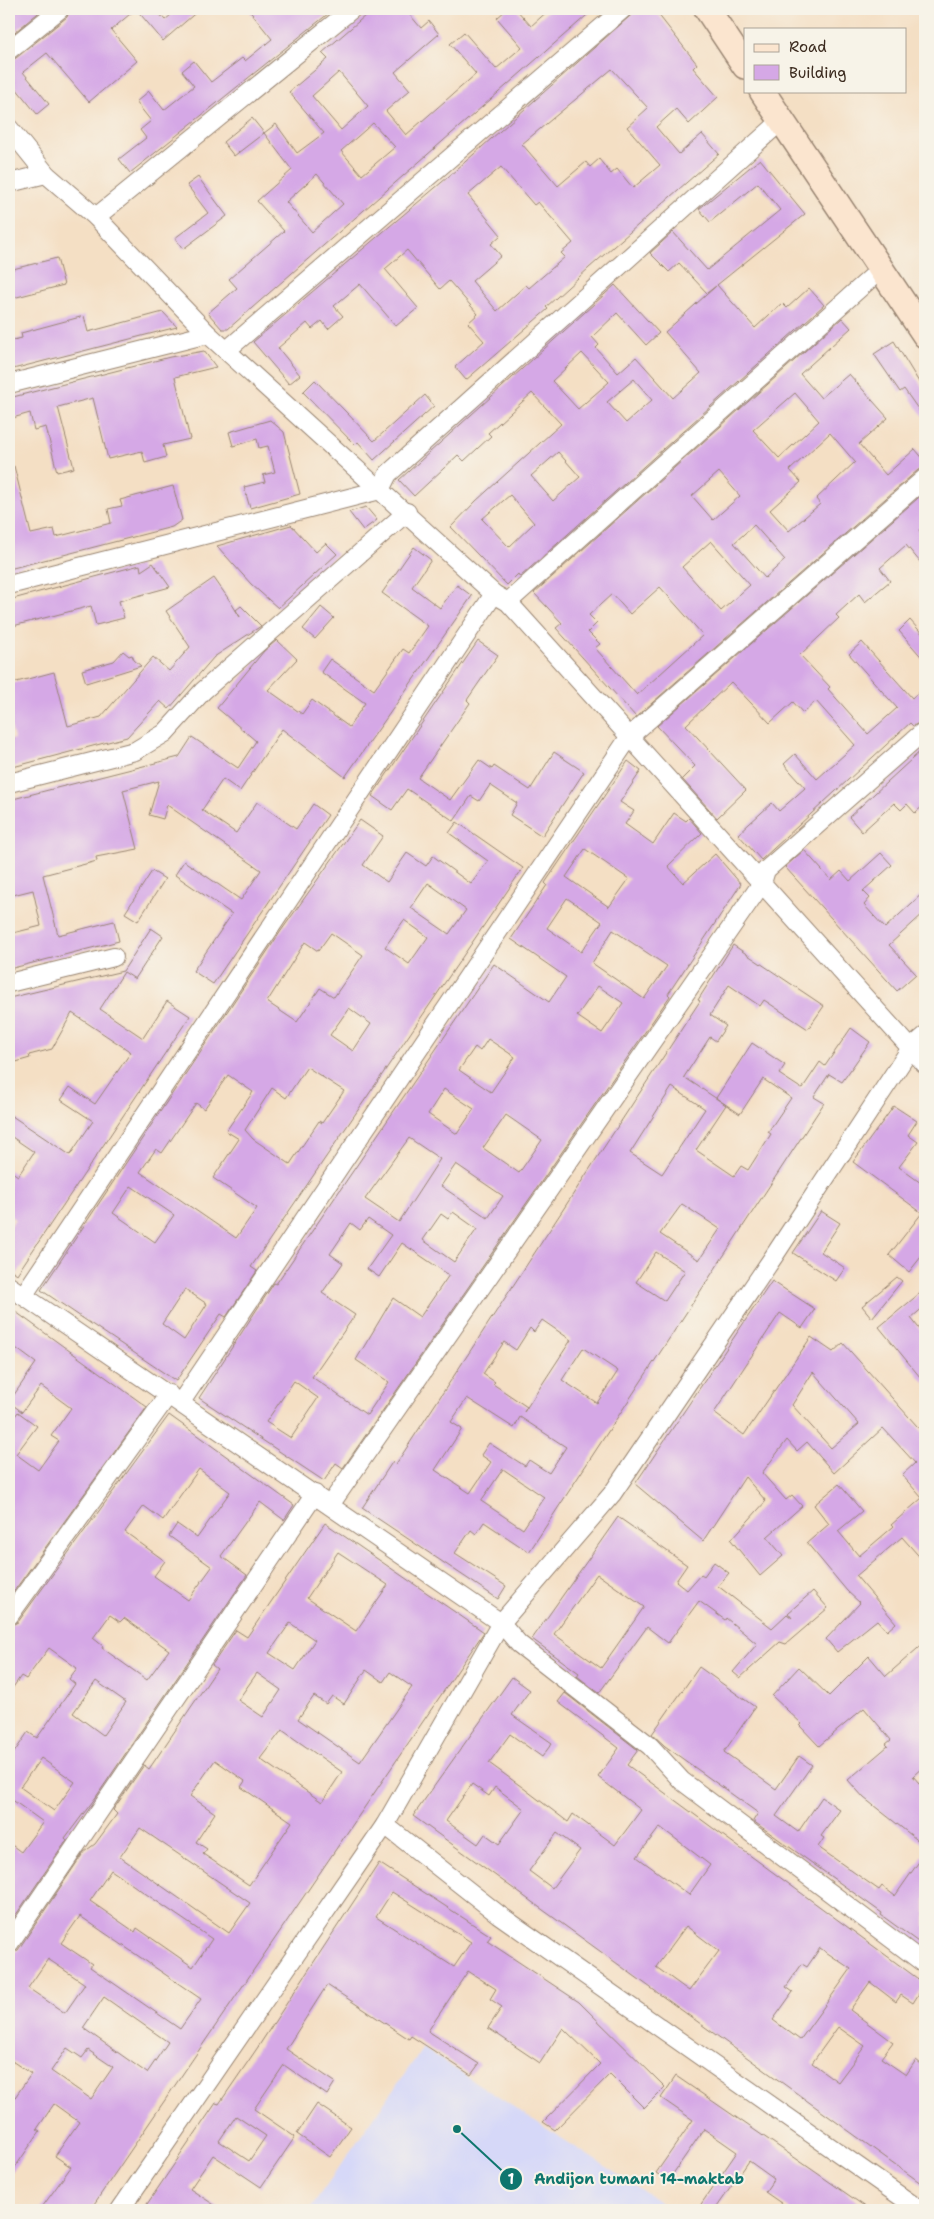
<svg xmlns="http://www.w3.org/2000/svg" width="934" height="2219" viewBox="0 0 934 2219" font-family="'Shantell Sans',sans-serif">
  <rect width="100%" height="100%" fill="#f7f3e8"/>
  <filter id="ink" filterUnits="userSpaceOnUse"><feTurbulence type="fractalNoise" baseFrequency=".02" numOctaves="2"/><feDisplacementMap in="SourceGraphic" scale="10" xChannelSelector="R" yChannelSelector="G"/><feConvolveMatrix kernelMatrix="1 2 1 2 8 2 1 2 1" color-interpolation-filters="sRGB"/></filter>
  <filter id="wash" filterUnits="userSpaceOnUse"><feTurbulence type="fractalNoise" baseFrequency=".0096" numOctaves="4" result="noise"/><feDisplacementMap in="SourceGraphic" scale="20" xChannelSelector="R" yChannelSelector="G"/><feGaussianBlur stdDeviation="1.12" result="paint"/><feColorMatrix in="noise" values="0 0 0 0 0 0 0 0 0 0 0 0 0 0 0 0 0 1.4 0 .05"/><feComposite in="paint" operator="in"/></filter>
  <g filter="url(#wash)">
    <rect width="100%" height="100%" fill="#f4dfc4"/>
    <path fill="#d6d8f8" d="M 423,2048 L 672,2210 L 309,2210 Z"/>
    <g id="blocks">
      <g fill="#d5a8e6" fill-rule="evenodd">
        <path d="M 9,9 L 43,9 L 9,37 Z"/>
        <path d="M 70,9 L 136,9 L 111,30 L 137,61 L 89,102 L 47,53 L 23,72 L 49,104 L 37,114 L 11,82 L 9,84 L 9,60 L 16,58 L 67,17 Z"/>
        <path d="M 136,9 L 155,9 L 165,20 L 178,9 L 200,9 L 163,41 Z"/>
        <path d="M 248,9 L 334,9 L 130,173 L 119,159 L 146,138 L 140,130 L 151,121 L 136,102 L 149,91 L 164,110 L 194,86 L 182,71 L 194,61 L 211,82 L 242,58 L 245,61 L 272,39 Z"/>
        <path d="M 373,9 L 405,9 L 421,28 L 429,21 L 439,34 L 395,72 L 410,90 L 386,111 L 406,135 L 476,74 L 450,44 L 464,32 L 496,69 L 522,47 L 497,18 L 507,9 L 516,9 L 531,26 L 550,9 L 594,9 L 228,329 L 222,329 L 208,313 L 237,288 L 229,279 L 284,231 L 257,201 L 292,170 L 264,133 L 276,124 L 297,153 L 324,133 L 289,92 L 328,59 L 322,53 ZM 339,72 L 368,106 L 341,130 L 312,96 ZM 373,123 L 395,147 L 362,175 L 341,151 ZM 317,174 L 343,204 L 312,232 L 286,202 Z"/>
        <path d="M 638,9 L 654,9 L 697,64 L 693,68 L 718,97 L 689,124 L 676,109 L 656,127 L 679,154 L 702,134 L 719,154 L 589,268 L 546,307 L 548,309 L 466,380 L 455,367 L 484,341 L 468,323 L 478,314 L 449,281 L 440,289 L 407,250 L 385,269 L 418,308 L 396,326 L 360,284 L 334,306 L 343,316 L 328,329 L 322,321 L 312,329 L 307,323 L 278,348 L 300,375 L 289,384 L 253,342 L 448,177 ZM 612,69 L 648,108 L 627,127 L 660,165 L 633,188 L 617,169 L 611,174 L 599,159 L 590,167 L 586,162 L 558,186 L 522,144 ZM 501,167 L 534,205 L 538,202 L 573,243 L 561,253 L 565,257 L 529,288 L 526,285 L 497,311 L 472,281 L 501,256 L 491,244 L 501,235 L 468,195 Z"/>
        <path d="M 252,118 L 264,133 L 234,156 L 223,142 Z"/>
        <path d="M 760,159 L 805,214 L 717,285 L 755,328 L 782,303 L 787,308 L 809,288 L 824,305 L 520,577 L 518,574 L 507,585 L 451,527 L 476,501 L 561,424 L 532,393 L 488,433 L 491,436 L 464,461 L 458,455 L 414,496 L 399,480 L 615,285 L 659,333 L 646,345 L 617,313 L 592,337 L 599,345 L 596,348 L 618,373 L 636,357 L 673,398 L 701,373 L 665,332 L 716,286 L 707,293 L 679,263 L 669,272 L 650,253 L 673,232 L 707,270 L 780,210 L 758,183 L 710,222 L 699,209 ZM 582,353 L 609,382 L 578,409 L 552,381 ZM 634,379 L 652,400 L 626,423 L 607,402 ZM 558,452 L 580,477 L 553,501 L 531,476 ZM 510,495 L 534,523 L 509,547 L 482,519 Z"/>
        <path d="M 198,177 L 227,216 L 183,249 L 175,238 L 208,213 L 187,185 Z"/>
        <path d="M 57,258 L 64,285 L 9,299 L 9,270 Z"/>
        <path d="M 163,312 L 177,327 L 9,370 L 9,341 L 22,338 L 21,333 L 84,316 L 88,332 Z"/>
        <path d="M 842,318 L 851,328 L 800,374 L 821,398 L 849,374 L 888,418 L 859,444 L 886,475 L 915,449 L 925,461 L 925,468 L 918,470 L 636,717 L 556,628 L 562,623 L 534,593 ZM 795,393 L 819,421 L 779,458 L 753,430 ZM 830,433 L 855,462 L 816,499 L 820,504 L 789,531 L 770,510 L 801,482 L 790,470 ZM 719,472 L 740,496 L 713,520 L 692,496 ZM 754,525 L 785,560 L 765,578 L 734,543 ZM 711,541 L 750,585 L 721,611 L 682,567 ZM 660,587 L 703,635 L 637,695 L 595,648 L 600,644 L 588,632 L 597,623 L 589,615 L 612,594 L 630,614 Z"/>
        <path d="M 894,341 L 925,392 L 925,419 L 904,389 L 900,392 L 874,354 Z"/>
        <path d="M 204,351 L 216,367 L 175,377 L 190,439 L 163,445 L 166,457 L 145,463 L 142,451 L 108,459 L 93,398 L 58,407 L 74,468 L 57,472 L 46,427 L 34,430 L 30,413 L 9,419 L 9,398 L 170,357 Z"/>
        <path d="M 315,380 L 374,441 L 425,395 L 434,406 L 374,460 L 358,442 L 355,445 L 303,392 Z"/>
        <path d="M 270,420 L 284,432 L 300,494 L 250,508 L 244,487 L 265,482 L 263,475 L 275,472 L 268,446 L 259,448 L 257,439 L 233,446 L 229,432 Z"/>
        <path d="M 14,466 L 31,534 L 54,529 L 56,537 L 111,523 L 108,509 L 122,506 L 120,500 L 173,486 L 182,520 L 172,527 L 9,569 L 9,467 Z"/>
        <path d="M 925,492 L 925,524 L 919,530 L 925,538 L 925,568 L 906,545 L 880,568 L 890,581 L 865,602 L 859,594 L 836,615 L 839,618 L 800,655 L 830,687 L 828,689 L 868,734 L 897,708 L 849,654 L 862,642 L 912,698 L 925,686 L 925,720 L 913,726 L 910,723 L 761,860 L 738,834 L 772,803 L 779,811 L 805,788 L 784,764 L 795,754 L 817,779 L 855,745 L 816,701 L 803,713 L 793,702 L 770,723 L 731,682 L 686,725 L 746,790 L 717,818 L 682,779 L 695,766 L 657,726 Z"/>
        <path d="M 366,507 L 377,520 L 363,530 L 349,512 Z"/>
        <path d="M 291,525 L 316,552 L 326,543 L 337,554 L 278,608 L 251,584 L 217,546 Z"/>
        <path d="M 414,547 L 431,560 L 412,587 L 440,608 L 457,585 L 472,596 L 345,777 L 282,729 L 240,791 L 223,779 L 202,810 L 236,833 L 257,802 L 296,829 L 313,804 L 328,815 L 213,984 L 193,971 L 232,914 L 175,875 L 184,861 L 241,900 L 261,870 L 167,805 L 163,819 L 149,815 L 159,781 L 123,790 L 138,849 L 96,857 L 97,861 L 43,875 L 58,935 L 114,921 L 119,941 L 9,969 L 9,934 L 41,926 L 33,890 L 9,896 L 9,800 L 179,757 L 192,737 L 238,768 L 256,741 L 217,708 L 264,651 L 277,640 L 297,659 L 268,690 L 302,714 L 312,700 L 349,727 L 365,703 L 321,672 L 330,659 L 374,690 L 403,649 L 409,653 L 428,626 L 382,593 Z"/>
        <path d="M 153,563 L 170,587 L 119,601 L 124,618 L 96,625 L 91,606 L 9,627 L 9,600 L 140,565 L 141,571 Z"/>
        <path d="M 214,578 L 230,601 L 240,617 L 236,610 L 241,606 L 261,626 L 214,657 L 169,709 L 160,701 L 127,737 L 9,768 L 9,740 L 14,739 L 9,717 L 9,684 L 54,672 L 68,726 L 101,717 L 153,657 L 169,671 L 190,647 L 166,611 Z"/>
        <path d="M 321,607 L 334,618 L 315,639 L 303,629 Z"/>
        <path d="M 910,620 L 925,637 L 925,661 L 899,631 Z"/>
        <path d="M 478,641 L 498,655 L 467,700 L 470,703 L 418,778 L 450,800 L 479,760 L 492,769 L 494,766 L 530,790 L 554,752 L 584,772 L 542,836 L 510,815 L 517,803 L 490,785 L 479,801 L 471,796 L 454,821 L 407,789 L 392,810 L 372,796 Z"/>
        <path d="M 123,651 L 129,656 L 132,655 L 134,660 L 141,666 L 86,683 L 82,670 L 114,661 Z"/>
        <path d="M 925,747 L 925,804 L 915,813 L 907,804 L 901,810 L 894,803 L 862,832 L 849,817 Z"/>
        <path d="M 628,761 L 641,771 L 620,802 L 634,811 L 625,824 L 653,844 L 674,813 L 686,821 L 689,818 L 702,833 L 668,866 L 683,883 L 715,854 L 741,884 L 668,994 L 670,996 L 343,1468 L 336,1463 L 324,1481 L 199,1398 L 274,1283 L 276,1284 L 494,964 L 549,1002 L 566,977 L 511,939 L 547,885 L 545,883 ZM 585,849 L 629,879 L 609,907 L 566,877 ZM 567,898 L 602,922 L 581,952 L 547,928 ZM 613,930 L 667,966 L 644,999 L 592,963 ZM 598,986 L 623,1003 L 602,1033 L 577,1016 ZM 488,1039 L 515,1057 L 491,1092 L 459,1070 L 475,1047 L 480,1051 ZM 444,1089 L 474,1109 L 457,1134 L 428,1114 ZM 506,1115 L 542,1140 L 519,1173 L 483,1148 ZM 409,1138 L 440,1159 L 399,1222 L 365,1199 ZM 456,1164 L 503,1196 L 488,1218 L 441,1186 ZM 453,1212 L 477,1229 L 454,1262 L 423,1240 L 441,1214 L 448,1219 ZM 368,1219 L 391,1235 L 367,1269 L 379,1277 L 402,1243 L 449,1275 L 420,1317 L 393,1298 L 356,1360 L 389,1382 L 367,1415 L 312,1377 L 355,1315 L 322,1293 L 343,1263 L 330,1254 L 351,1223 L 360,1230 ZM 294,1381 L 318,1398 L 291,1438 L 266,1422 Z"/>
        <path d="M 360,820 L 383,836 L 363,865 L 387,882 L 407,853 L 426,866 L 433,856 L 471,884 L 488,861 L 449,833 L 457,822 L 523,868 L 251,1267 L 257,1271 L 226,1317 L 221,1314 L 176,1381 L 41,1290 L 281,931 ZM 428,883 L 466,910 L 449,934 L 411,908 ZM 404,920 L 428,937 L 409,964 L 385,947 ZM 331,933 L 363,955 L 334,997 L 320,988 L 297,1022 L 267,1002 L 305,942 L 318,951 ZM 349,1008 L 371,1024 L 353,1051 L 330,1035 ZM 307,1067 L 344,1091 L 322,1123 L 319,1121 L 290,1164 L 253,1139 L 245,1130 L 272,1088 L 286,1098 ZM 228,1075 L 253,1092 L 226,1131 L 239,1139 L 213,1178 L 257,1208 L 236,1238 L 140,1172 L 156,1149 L 162,1153 L 196,1103 L 204,1109 ZM 131,1186 L 174,1215 L 155,1242 L 113,1213 ZM 185,1289 L 207,1304 L 184,1340 L 162,1324 Z"/>
        <path d="M 804,850 L 831,880 L 841,871 L 850,881 L 881,853 L 892,865 L 863,891 L 870,898 L 864,905 L 885,928 L 925,891 L 925,912 L 889,945 L 916,974 L 897,991 L 785,867 Z"/>
        <path d="M 152,871 L 165,879 L 138,921 L 125,913 Z"/>
        <path d="M 151,928 L 163,936 L 135,979 L 124,972 L 100,1009 L 143,1038 L 167,1001 L 190,1016 L 17,1274 L 9,1268 L 9,1229 L 15,1219 L 9,1215 L 9,1170 L 18,1176 L 34,1152 L 9,1135 L 9,1114 L 70,1155 L 93,1121 L 61,1100 L 70,1087 L 95,1104 L 131,1052 L 72,1013 L 52,1049 L 29,1055 L 30,1058 L 9,1064 L 9,998 L 123,971 Z"/>
        <path d="M 733,945 L 824,1006 L 808,1029 L 764,1000 L 760,1006 L 729,985 L 710,1015 L 726,1026 L 716,1041 L 710,1037 L 684,1077 L 726,1105 L 696,1150 L 734,1176 L 741,1166 L 748,1170 L 771,1134 L 768,1132 L 791,1098 L 763,1079 L 740,1114 L 716,1098 L 752,1043 L 785,1065 L 779,1074 L 802,1089 L 820,1062 L 825,1066 L 851,1028 L 870,1042 L 842,1082 L 829,1074 L 814,1097 L 824,1103 L 529,1552 L 484,1522 L 476,1534 L 471,1530 L 455,1553 L 506,1586 L 498,1599 L 362,1508 L 393,1461 L 396,1464 L 700,1001 L 698,1000 ZM 672,1087 L 705,1109 L 662,1174 L 630,1153 ZM 682,1204 L 720,1229 L 699,1260 L 660,1234 ZM 656,1252 L 685,1271 L 665,1301 L 636,1282 ZM 542,1320 L 571,1340 L 524,1412 L 527,1407 L 493,1384 L 495,1382 L 483,1374 L 504,1342 L 516,1350 L 530,1328 L 534,1332 ZM 583,1348 L 618,1371 L 597,1403 L 562,1380 ZM 467,1398 L 514,1428 L 520,1417 L 566,1447 L 549,1473 L 529,1460 L 525,1466 L 489,1443 L 481,1455 L 491,1462 L 470,1493 L 435,1470 L 462,1429 L 451,1422 ZM 503,1469 L 544,1497 L 523,1529 L 481,1501 Z"/>
        <path d="M 894,1106 L 917,1121 L 908,1135 L 918,1142 L 899,1167 L 925,1186 L 925,1252 L 909,1272 L 889,1255 L 922,1213 L 853,1162 Z"/>
        <path d="M 821,1211 L 840,1223 L 821,1252 L 845,1268 L 836,1281 L 793,1253 Z"/>
        <path d="M 897,1277 L 902,1281 L 872,1318 L 862,1306 Z"/>
        <path d="M 772,1281 L 815,1309 L 802,1328 L 780,1313 L 714,1413 L 744,1435 L 811,1337 L 833,1352 L 843,1343 L 925,1435 L 925,1563 L 902,1537 L 856,1576 L 896,1623 L 887,1631 L 877,1620 L 837,1652 L 826,1639 L 860,1603 L 847,1591 L 807,1543 L 829,1524 L 814,1505 L 839,1484 L 862,1511 L 838,1531 L 859,1556 L 893,1527 L 891,1525 L 922,1498 L 902,1475 L 915,1463 L 883,1428 L 834,1473 L 807,1442 L 797,1451 L 787,1440 L 762,1473 L 786,1500 L 792,1495 L 802,1506 L 767,1537 L 783,1556 L 760,1576 L 731,1540 L 766,1501 L 745,1477 L 703,1541 L 635,1484 ZM 813,1372 L 859,1424 L 831,1448 L 792,1405 Z"/>
        <path d="M 925,1289 L 925,1306 L 911,1318 L 925,1336 L 925,1383 L 879,1327 Z"/>
        <path d="M 9,1307 L 147,1407 L 9,1598 L 9,1424 L 18,1412 L 37,1426 L 16,1454 L 38,1470 L 59,1441 L 51,1436 L 71,1408 L 41,1386 L 22,1412 L 9,1402 L 36,1363 L 9,1343 Z"/>
        <path d="M 169,1415 L 294,1505 L 284,1520 L 260,1502 L 221,1556 L 247,1575 L 96,1797 L 65,1838 L 67,1840 L 9,1925 L 9,1843 L 21,1852 L 43,1822 L 11,1799 L 9,1803 L 9,1760 L 28,1732 L 37,1738 L 75,1684 L 69,1679 L 77,1668 L 49,1648 L 26,1679 L 21,1676 L 9,1693 L 9,1626 L 18,1622 ZM 199,1469 L 230,1492 L 197,1538 L 177,1524 L 169,1536 L 212,1567 L 188,1600 L 154,1576 L 165,1561 L 125,1532 L 144,1506 L 163,1520 ZM 110,1615 L 120,1622 L 124,1618 L 169,1650 L 147,1680 L 102,1648 L 103,1646 L 93,1638 ZM 96,1681 L 126,1702 L 103,1735 L 73,1713 ZM 41,1758 L 75,1782 L 54,1811 L 20,1787 Z"/>
        <path d="M 618,1517 L 687,1565 L 676,1581 L 687,1590 L 701,1574 L 704,1576 L 714,1562 L 729,1573 L 718,1586 L 772,1628 L 787,1614 L 792,1618 L 788,1613 L 813,1591 L 828,1608 L 786,1644 L 780,1642 L 740,1678 L 733,1672 L 757,1644 L 726,1618 L 725,1620 L 699,1601 L 668,1643 L 647,1627 L 599,1693 L 577,1676 L 579,1673 L 532,1639 ZM 597,1574 L 644,1607 L 601,1668 L 554,1634 Z"/>
        <path d="M 325,1523 L 484,1632 L 90,2210 L 40,2210 L 71,2167 L 55,2156 L 79,2122 L 54,2104 L 37,2129 L 40,2131 L 9,2176 L 9,2106 L 31,2074 L 9,2059 L 9,1955 L 18,1950 L 84,1852 L 95,1844 L 117,1814 L 113,1810 L 144,1765 L 149,1769 L 217,1669 L 212,1665 L 236,1630 L 247,1637 ZM 338,1552 L 388,1585 L 356,1631 L 307,1598 ZM 290,1623 L 315,1640 L 295,1670 L 269,1653 ZM 366,1670 L 383,1682 L 390,1672 L 412,1687 L 360,1762 L 298,1719 L 314,1696 L 326,1704 L 332,1696 L 344,1704 ZM 257,1673 L 281,1690 L 263,1717 L 238,1700 ZM 282,1730 L 342,1772 L 322,1802 L 260,1759 ZM 215,1760 L 245,1781 L 241,1787 L 292,1822 L 249,1885 L 203,1854 L 207,1849 L 196,1842 L 215,1813 L 190,1796 ZM 140,1828 L 250,1903 L 229,1933 L 120,1857 ZM 111,1870 L 212,1939 L 193,1967 L 137,1928 L 135,1932 L 90,1901 ZM 80,1916 L 201,1999 L 180,2029 L 90,1967 L 92,1964 L 61,1943 ZM 48,1959 L 85,1984 L 65,2013 L 28,1988 ZM 104,1997 L 168,2042 L 147,2073 L 83,2028 ZM 67,2048 L 82,2058 L 88,2050 L 113,2067 L 91,2099 L 51,2071 Z"/>
        <path d="M 925,1642 L 925,1765 L 913,1776 L 925,1790 L 925,1846 L 864,1798 L 848,1780 L 888,1746 L 886,1744 L 891,1740 L 864,1708 L 819,1746 L 800,1726 L 802,1724 L 772,1696 L 799,1667 L 829,1696 L 869,1656 L 886,1676 Z"/>
        <path d="M 699,1667 L 755,1707 L 724,1752 L 776,1789 L 799,1756 L 812,1765 L 776,1816 L 798,1832 L 822,1797 L 840,1810 L 821,1836 L 824,1838 L 818,1847 L 879,1890 L 882,1886 L 895,1896 L 925,1853 L 925,1947 L 881,1915 L 882,1913 L 753,1821 L 758,1813 L 665,1746 L 652,1734 Z"/>
        <path d="M 512,1677 L 530,1690 L 512,1715 L 552,1743 L 542,1757 L 510,1734 L 489,1763 L 522,1787 L 568,1822 L 573,1814 L 615,1845 L 641,1810 L 598,1777 L 619,1748 L 558,1702 L 565,1693 L 638,1750 L 627,1765 L 925,1984 L 913,2003 L 901,1995 L 896,2002 L 870,1982 L 850,2010 L 893,2042 L 881,2058 L 906,2075 L 916,2060 L 925,2067 L 925,2186 L 413,1816 ZM 472,1784 L 489,1796 L 495,1787 L 524,1809 L 499,1844 L 485,1834 L 478,1844 L 446,1821 ZM 660,1827 L 710,1865 L 689,1895 L 637,1857 ZM 557,1833 L 580,1850 L 552,1888 L 529,1871 ZM 686,1926 L 719,1951 L 689,1991 L 656,1967 ZM 820,1948 L 851,1969 L 800,2040 L 773,2020 L 793,1992 L 786,1987 L 802,1964 L 807,1967 ZM 838,2027 L 865,2046 L 838,2082 L 812,2063 Z"/>
        <path d="M 379,1863 L 491,1936 L 487,1941 L 579,2002 L 665,2087 L 644,2108 L 610,2074 L 555,2130 L 543,2122 L 600,2064 L 563,2028 L 540,2063 L 488,2028 L 502,2007 L 490,1999 L 496,1989 L 468,1971 L 428,2031 L 479,2064 L 471,2075 L 411,2036 L 409,2039 L 327,1985 L 286,2049 L 335,2082 L 327,2095 L 284,2065 L 254,2109 L 295,2137 L 261,2187 L 213,2155 L 190,2189 L 222,2210 L 143,2210 L 216,2103 L 219,2104 L 258,2047 ZM 392,1892 L 471,1942 L 454,1967 L 376,1917 ZM 236,2116 L 266,2136 L 249,2161 L 219,2141 Z"/>
        <path d="M 676,2076 L 801,2162 L 870,2210 L 791,2210 L 765,2192 L 774,2179 L 749,2161 L 715,2210 L 697,2210 L 737,2152 L 704,2129 L 668,2181 L 656,2173 L 693,2120 L 661,2098 Z"/>
        <path d="M 317,2104 L 351,2127 L 330,2157 L 297,2134 Z"/>
      </g>
    </g>
  </g>
  <g filter="url(#ink)">
    <use href="#blocks" fill-opacity="0" stroke="#988471" stroke-width="1"/>
    <g fill="none" stroke-linecap="round" stroke-linejoin="round">
      <g stroke="#988471" stroke-width="20">
        <g id="street">
          <path d="M 9,50 L 60,9"/>
          <path d="M 9,128 L 46,174 L 96,217 L 208,334 L 494,594 L 508,602 L 925,1064"/>
          <path d="M 9,183 L 46,174"/>
          <path d="M 96,217 L 352,9"/>
          <path d="M 227,350 L 623,9"/>
          <path d="M 9,384 L 208,334"/>
          <path d="M 9,585 L 380,490 L 388,474 L 781,121"/>
          <path d="M 508,602 L 881,269"/>
          <path d="M 9,783 L 135,751 L 165,733 L 203,691 L 407,512"/>
          <path d="M 9,983 L 114,957"/>
          <path d="M 9,1286 L 501,1623 L 519,1644 L 650,1746 L 682,1781 L 925,1964"/>
          <path d="M 23,1296 L 494,594"/>
          <path d="M 181,1402 L 630,736 L 925,478"/>
          <path d="M 330,1505 L 762,883 L 766,870 L 925,730"/>
          <path d="M 9,1616 L 169,1394"/>
          <path d="M 385,1825 L 498,1914 L 920,2210"/>
          <path d="M 9,1944 L 315,1494"/>
          <path d="M 120,2210 L 385,1825 L 501,1623 L 612,1494 L 774,1256 L 911,1048 L 925,1036"/>
        </g>
      </g>
      <g stroke="#988471" stroke-width="28">
        <g id="secondary">
          <path d="M 707,9 L 745,66"/>
          <path d="M 762,91 L 925,335"/>
        </g>
      </g>
      <use href="#street" stroke="#fff" stroke-width="18"/>
      <use href="#secondary" stroke="#fbe5cf" stroke-width="25"/>
    </g>
  </g>
  <path fill="none" stroke="#0f766e" stroke-width="2" d="M457 2129L511 2179"/>
  <g fill="#0f766e" stroke="#f7f3e8" stroke-width="2">
    <circle cx="457" cy="2129" r="5"/>
    <circle cx="511" cy="2179" r="12"/>
  </g>
  <g font-size="15" text-anchor="middle" font-weight="bold" fill="#fff">
    <text x="511" y="2184">1</text>
  </g>
  <g font-size="15" text-anchor="middle" font-weight="bold" fill="#0f766e" stroke="#f7f3e8" stroke-width="4" stroke-linejoin="round" paint-order="stroke">
    <text x="639" y="2184">Andijon tumani 14-maktab</text>
  </g>
  <rect width="934" height="2219" fill="none" stroke="#f7f3e8" stroke-width="30"/>
  <rect x="744" y="28" width="162" height="65" fill="#f7f3e8" stroke="#aca397"/>
  <rect x="754" y="44" width="25" height="8" fill="#fbe5cf" stroke="#aca397"/>
  <text x="789" y="52" font-size="15" fill="#3b2a1e">Road</text>
  <rect x="754" y="65" width="25" height="15" fill="#d5a8e6" stroke="#aca397"/>
  <text x="789" y="78" font-size="15" fill="#3b2a1e">Building</text>
</svg>
